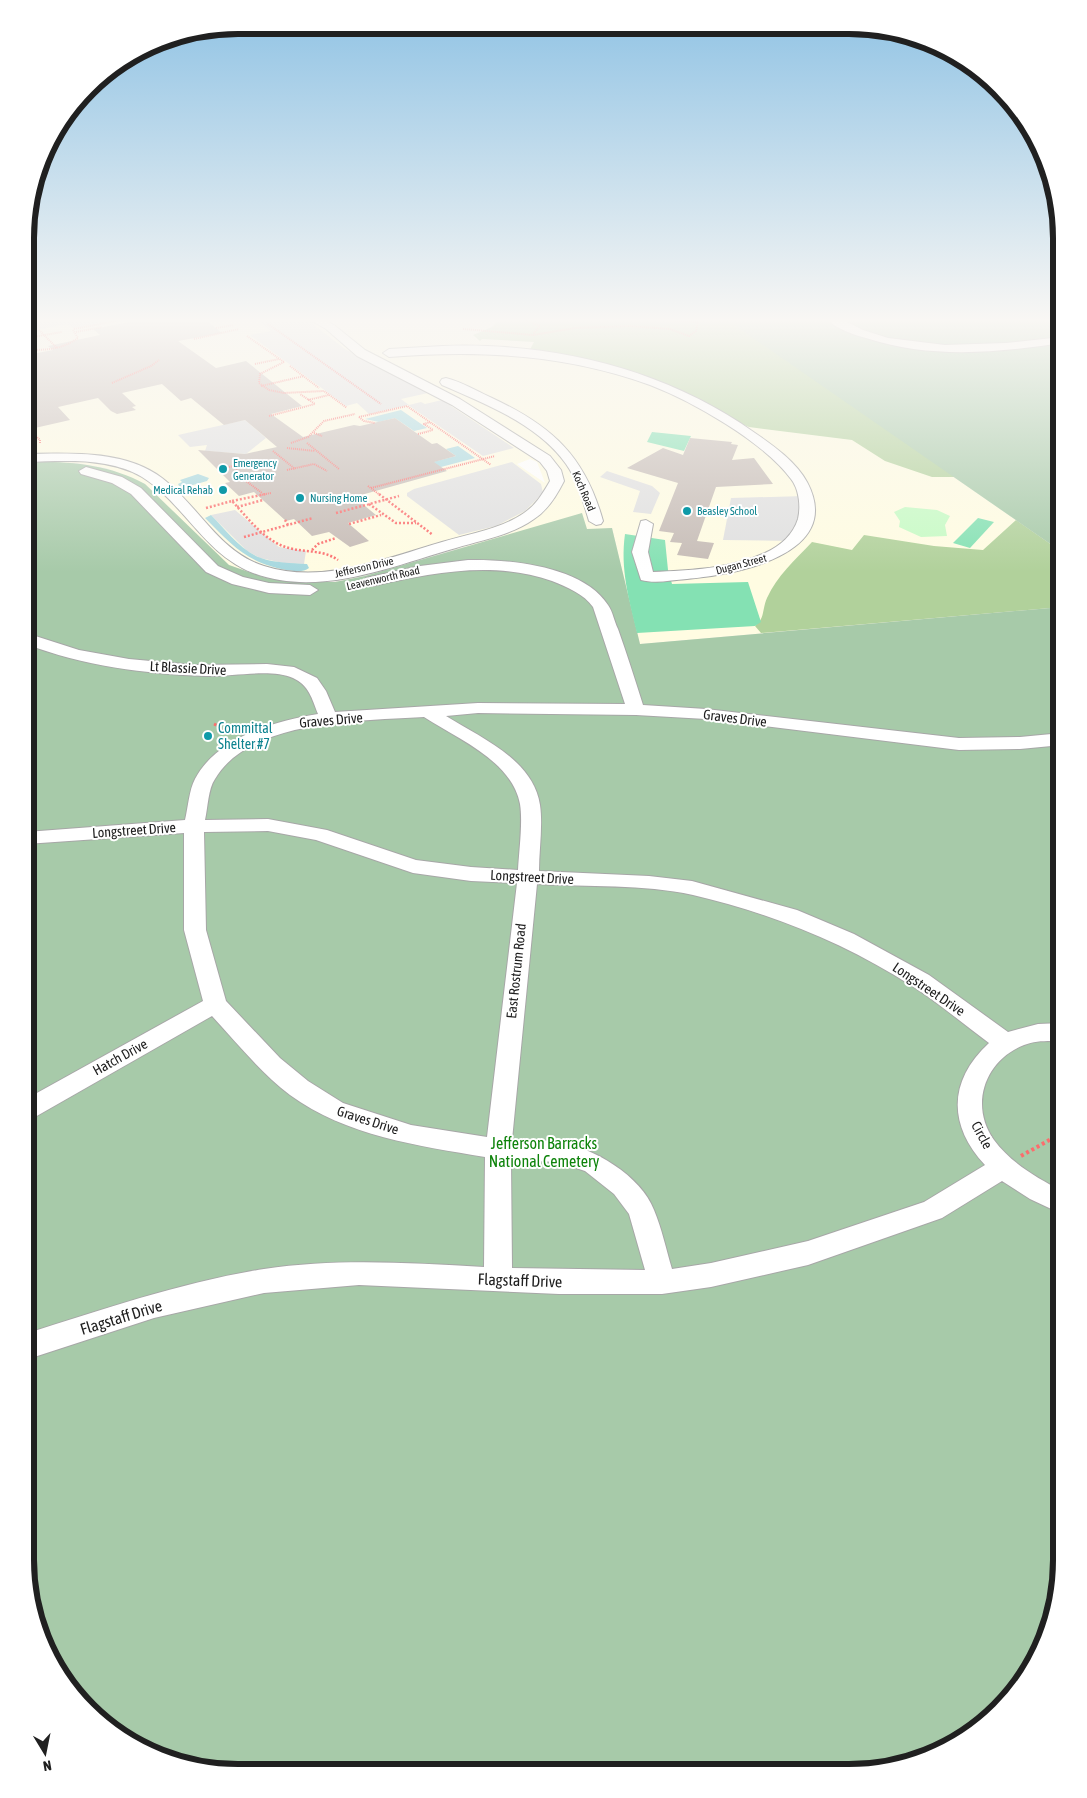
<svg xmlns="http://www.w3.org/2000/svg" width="1087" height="1798" viewBox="0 0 1087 1798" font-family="'Asap Condensed',sans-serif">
  <rect width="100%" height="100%" fill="#f1ede7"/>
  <path fill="#dedddd" d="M 541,1767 L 707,1773 L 470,1772 Z"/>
  <path fill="#fffce2" d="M 27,320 L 727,320 L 1062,552 L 1062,607 L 640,644 L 612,528 L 463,547 L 350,579 L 307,582 L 266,578 L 229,565 L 145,484 L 106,468 L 77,463 L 26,462 Z"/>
  <g fill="#b1d19b">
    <path d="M 499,320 L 727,320 L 966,477 L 932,477 L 885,461 L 852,440 L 749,427 L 720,415 L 674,390 L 602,368 L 528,353 L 534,342 L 482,339 L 480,341 L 473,335 L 492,327 Z"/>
    <path d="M 1016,520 L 1062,552 L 1062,607 L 761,633 L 755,626 C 765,619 762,609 767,598 C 777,576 795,560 812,542 L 852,550 L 864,535 L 934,546 L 983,550 Z"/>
  </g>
  <g fill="#a7caa9">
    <path d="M 727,320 L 1062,320 L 1062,552 L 750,336 Z"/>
    <path d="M 26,462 C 68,461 108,464 145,484 L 229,565 L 266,578 L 307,582 L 335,582 L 365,576 L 582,513 L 587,529 L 612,528 L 640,644 L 1062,607 L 1062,1575 L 1046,1641 L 1018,1690 L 979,1729 L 930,1757 L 850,1773 L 707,1773 L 541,1767 L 470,1772 L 210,1771 L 156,1757 L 108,1729 L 69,1690 L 41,1641 L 25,1560 Z"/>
  </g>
  <path fill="#c6fbc4" d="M 905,507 L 937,510 L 950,516 L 945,525 L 947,536 L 921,537 L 899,527 L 900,521 L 894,512 Z"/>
  <g fill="#84e1b3">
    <path d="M 652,432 L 691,436 L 684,451 L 647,442 Z"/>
    <path d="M 978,518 L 994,522 L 970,548 L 953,543 Z"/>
    <path d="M 625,534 L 665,540 L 668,570 L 672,584 L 748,582 L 761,622 L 755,626 L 637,633 C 629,599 620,569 625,534 Z"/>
  </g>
  <g fill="#e0e0e0">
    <path d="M 27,320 L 116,320 L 74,328 L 67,324 L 27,332 Z"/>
    <path d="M 257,320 L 309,321 L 345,349 L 428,393 L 401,399 L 409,405 L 421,402 L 425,404 L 442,400 L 514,448 L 483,456 L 408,405 L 369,414 L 357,403 L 346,406 L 250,335 L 271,331 Z"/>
    <path d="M 245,420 L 266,438 L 246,454 L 205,451 L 207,445 L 190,447 L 178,435 Z"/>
    <path d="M 512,462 L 541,484 L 543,493 L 525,511 L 496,526 L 459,535 L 407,496 L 407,493 L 414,489 Z"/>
    <path d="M 607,471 L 652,486 L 660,493 L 651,514 L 633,512 L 640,491 L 600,477 Z"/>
    <path d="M 805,496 L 792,541 L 723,540 L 731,498 Z"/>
    <path d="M 235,510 L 279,547 L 306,551 L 304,564 L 283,563 L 260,558 L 247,551 L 211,515 Z"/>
  </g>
  <g fill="#a7d8df">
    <path d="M 401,410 L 427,428 L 414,431 L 395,418 L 379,422 L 365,419 Z"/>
    <path d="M 458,446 L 475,458 L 441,467 L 417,466 L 456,456 L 446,449 Z"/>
    <path d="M 198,474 L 209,478 L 207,481 L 193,485 L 188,491 L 182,491 L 178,484 L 182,482 L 180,480 Z"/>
    <path d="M 211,515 C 225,529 241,551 261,558 C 275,563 291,563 307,564 L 309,568 C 303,573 294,571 286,570 C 247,563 232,545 205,518 Z"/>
  </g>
  <path fill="#fff" d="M 530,459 L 537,462 L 545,483 L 517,464 Z"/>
  <g fill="#c6bcb6">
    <path d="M 140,320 L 206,320 L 222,333 L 178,341 L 216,368 L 246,361 L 302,406 L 271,414 L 303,437 L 354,425 L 360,426 L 395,418 L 432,444 L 437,443 L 456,456 L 434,462 L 447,471 L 354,497 L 376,515 L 348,523 L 369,541 L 350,547 L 329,532 L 312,536 L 294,519 L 286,521 L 254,492 L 239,496 L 225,483 L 230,482 L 198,450 L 245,454 L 277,447 L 245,420 L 224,425 L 191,398 L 181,401 L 162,384 L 122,393 L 136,406 L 132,407 L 136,410 L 117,414 L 111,411 L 98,398 L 58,407 L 70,420 L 26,430 L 27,355 L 53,350 L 48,346 L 100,335 L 93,329 Z"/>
    <path d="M 690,438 L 732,442 L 731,444 L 738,445 L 732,460 L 754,458 L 773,484 L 716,487 L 697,541 L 714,543 L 708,559 L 677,555 L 682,543 L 670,542 L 674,533 L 659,531 L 678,483 L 627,468 L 663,448 L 683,455 Z"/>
  </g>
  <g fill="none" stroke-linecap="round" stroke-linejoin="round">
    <g stroke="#a7a7a7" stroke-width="2">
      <g id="minor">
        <path d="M 310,320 L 325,320 L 334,325 L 365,350 L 460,399 L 550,456 L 561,470 L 564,481 C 557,495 548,510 534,519 C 512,535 482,540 456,548 C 392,566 319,598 253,573 C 204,554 184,503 142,477 C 109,457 63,461 26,462 L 26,454 C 71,453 125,450 162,478 C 198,505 219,552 264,566 C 323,585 387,558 442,542 C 469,534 501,529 524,513 C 536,505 543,493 550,481 L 547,471 L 540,462 L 452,405 L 357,356 L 326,329 Z"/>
        <path d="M 828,320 L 843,320 L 863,330 L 888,338 L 945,345 L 1006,343 L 1062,337 L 1062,343 C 996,353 930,359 866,338 C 854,335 837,329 828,320 Z"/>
        <path d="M 443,346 C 554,342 665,369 755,433 C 774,446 796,462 807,482 C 846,555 733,575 687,579 C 672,580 655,584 641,580 L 632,552 L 641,521 L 646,520 L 653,524 L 648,552 L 653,572 C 690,570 731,569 765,553 C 780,546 793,535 798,519 C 801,506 799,489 791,479 C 764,442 692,401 650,385 C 565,354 479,350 389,357 L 383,353 L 389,349 Z"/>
        <path d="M 446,378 C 462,382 477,391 492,398 C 552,426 585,456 603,521 L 601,524 L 596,525 L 589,521 C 583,501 578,481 566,464 C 538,424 485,404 442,385 L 440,382 L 442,379 Z"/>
        <path d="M 86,467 L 122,477 L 141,488 L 218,566 L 243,577 L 269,583 L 310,585 L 318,590 L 310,595 L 269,593 L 232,584 L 206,572 L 131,494 L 112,483 L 81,474 L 79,471 Z"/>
        <path d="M 468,560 C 509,559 583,566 608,605 C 613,612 614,621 618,629 C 627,654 635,680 643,705 L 706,709 L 959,738 L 1020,737 L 1062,733 L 1062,745 L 1020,749 L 959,750 L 706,719 L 636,715 L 478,713 L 446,716 C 481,738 533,759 540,805 C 543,826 539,850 539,871 L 649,876 L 692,881 L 797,910 L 854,934 L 929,975 L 1008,1032 L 1038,1024 L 1062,1023 L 1062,1041 C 1049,1041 1036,1040 1024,1045 C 985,1060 969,1105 994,1140 C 1011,1163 1037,1178 1062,1191 L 1062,1214 L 1030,1199 L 1002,1181 L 942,1218 L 808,1265 L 711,1287 L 662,1294 L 559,1294 L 359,1285 L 264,1293 L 154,1318 L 25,1360 L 25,1334 C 104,1309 183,1282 264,1269 C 337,1258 411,1263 484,1267 L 485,1157 C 419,1146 346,1136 290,1095 C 261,1073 237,1043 212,1016 L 35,1117 L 26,1119 L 26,1099 L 203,1001 L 184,930 L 184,833 L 26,844 L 26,832 L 185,820 C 188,808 189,790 195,779 C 217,737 275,721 318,714 C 312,699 309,685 293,678 C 271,668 231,677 206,676 C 145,674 83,666 26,644 L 26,633 L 79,650 L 129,659 L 194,665 L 267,664 L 294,667 L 317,678 L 326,691 L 335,712 L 478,703 L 625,704 L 593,607 C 584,594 567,587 552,581 C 492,560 432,573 372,586 L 364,581 L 366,578 L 420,566 ZM 424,717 C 458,739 512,761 520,804 C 523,822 519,851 518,870 L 471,867 L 416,860 L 327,830 L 268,819 L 205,820 C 208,807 208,789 215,779 C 250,719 362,721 424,717 ZM 268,831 L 316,840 L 413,873 L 471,881 L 517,883 L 487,1137 L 411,1125 L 343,1103 L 308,1081 L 280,1058 L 226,1001 L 206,930 L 204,832 ZM 537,884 C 588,887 643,884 693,895 C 771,913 845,943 912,986 C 939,1003 963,1024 989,1043 C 949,1080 947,1124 985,1165 L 924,1202 L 808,1241 L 711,1263 L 672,1269 C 666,1249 662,1229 654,1210 C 641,1176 593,1147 558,1142 C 543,1140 527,1140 512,1140 ZM 511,1160 L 558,1162 L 585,1171 L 614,1194 L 629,1214 L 645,1270 L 512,1268 Z"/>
      </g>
    </g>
    <g stroke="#fc6d6d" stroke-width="2" stroke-dasharray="1 1" stroke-linecap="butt">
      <path d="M 526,320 L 540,326 L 533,334"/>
      <path d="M 268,324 L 381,404"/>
      <path d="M 216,328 L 234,325"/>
      <path d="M 74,329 L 121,320"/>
      <path d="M 463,329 L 533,335 L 575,328 L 630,326 L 670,329 L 689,336 L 696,331 L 698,322 L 668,320"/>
      <path d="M 39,330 L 57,348"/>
      <path d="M 76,332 L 102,327"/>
      <path d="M 247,336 L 284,362"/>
      <path d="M 27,338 L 62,332"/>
      <path d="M 194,339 L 239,329"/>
      <path d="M 27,349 C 45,351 63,349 78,338 L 73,330"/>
      <path d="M 284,362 L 260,374 L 259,383 L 269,390 L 284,393 L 324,391 L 347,408"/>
      <path d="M 255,364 L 279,359"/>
      <path d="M 290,366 L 319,388"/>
      <path d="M 112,383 L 151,366 L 159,360"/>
      <path d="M 261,386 L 304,376"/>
      <path d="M 308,400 L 329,395"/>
      <path d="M 269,416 L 315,404 L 300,394"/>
      <path d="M 359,417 L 407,406 L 491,465"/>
      <path d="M 359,417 L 364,421 L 375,423"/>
      <path d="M 33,433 L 40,440 L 40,444"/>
      <path d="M 314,433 L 322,436"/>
      <path d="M 418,434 L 433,430 L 424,424 L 430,422"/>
      <path d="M 291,443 L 308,437 L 324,421 L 355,414"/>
      <path d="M 307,443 L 339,469"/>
      <path d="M 287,448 L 315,451"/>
      <path d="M 234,466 L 242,478 L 262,493"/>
      <path d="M 229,467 L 249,462 L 254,464"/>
      <path d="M 287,470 L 314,464 L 327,471"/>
      <path d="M 242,478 L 261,473"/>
      <path d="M 368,486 L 380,495"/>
      <path d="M 371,488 L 495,456"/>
      <path d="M 260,495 L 271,493"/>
    </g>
    <g stroke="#fc6d6d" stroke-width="2.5" stroke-dasharray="2 2" stroke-linecap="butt">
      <path d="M 379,494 L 433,535"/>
      <path d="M 232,501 L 266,494"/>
      <path d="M 369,504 L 396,523 L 416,523"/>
      <path d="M 237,507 L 263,500"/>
      <path d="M 206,508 L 232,501 C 248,518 265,542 289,548 C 306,553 322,549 338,560"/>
      <path d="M 336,513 L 399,496"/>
      <path d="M 285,520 L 288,525"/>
      <path d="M 349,524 L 381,515"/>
      <path d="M 244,537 L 313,518"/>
      <path d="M 312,550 L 318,544 L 336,538"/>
    </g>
    <path stroke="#fc6d6d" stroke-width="3" stroke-dasharray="2.5 2.5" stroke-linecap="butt" d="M 214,724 L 231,732"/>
    <path stroke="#fc6d6d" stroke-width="4" stroke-dasharray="3 3" stroke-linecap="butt" d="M 1021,1156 L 1062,1133"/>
    <use href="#minor" fill="#fff" fill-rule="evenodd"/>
    <path stroke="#fc6d6d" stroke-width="2" stroke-dasharray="1 1" stroke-linecap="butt" d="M 273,451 L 295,469"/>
  </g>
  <linearGradient id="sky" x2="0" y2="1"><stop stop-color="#8ec2e4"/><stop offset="0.56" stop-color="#f9f7f4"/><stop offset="1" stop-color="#f9f7f4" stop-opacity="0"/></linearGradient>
  <rect width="1087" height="572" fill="url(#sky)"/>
  <g fill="#0f9aa8" stroke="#fff" stroke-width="2">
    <circle cx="223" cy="469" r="5"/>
    <circle cx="223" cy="490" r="5"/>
    <circle cx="300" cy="498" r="5"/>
    <circle cx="687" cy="511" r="5"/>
    <circle cx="208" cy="736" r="5"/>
  </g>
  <g text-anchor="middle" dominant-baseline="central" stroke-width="4" stroke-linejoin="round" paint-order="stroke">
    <g font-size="11" fill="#0d838f" stroke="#fff" text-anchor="start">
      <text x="233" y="463">Emergency<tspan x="233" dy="13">Generator</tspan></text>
      <text x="213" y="490" text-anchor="end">Medical Rehab</text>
      <text x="310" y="498">Nursing Home</text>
      <text x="697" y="511">Beasley School</text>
    </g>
    <g font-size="11" fill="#202020" stroke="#fff">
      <text transform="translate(584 491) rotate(67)">Koch Road</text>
      <text transform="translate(741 564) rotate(-15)">Dugan Street</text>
      <text transform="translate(364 567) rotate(-13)">Jefferson Drive</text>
      <text transform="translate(383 578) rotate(-13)">Leavenworth Road</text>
    </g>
    <g font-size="14" fill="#202020" stroke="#fff">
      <text transform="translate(188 668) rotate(3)">Lt Blassie Drive</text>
      <text transform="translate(735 718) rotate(7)">Graves Drive</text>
      <text transform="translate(331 720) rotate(-5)">Graves Drive</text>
      <text transform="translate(134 830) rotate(-4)">Longstreet Drive</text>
      <text transform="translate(532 877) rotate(3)">Longstreet Drive</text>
      <text transform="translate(516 971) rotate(-84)">East Rostrum Road</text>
      <text transform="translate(929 989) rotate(34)">Longstreet Drive</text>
      <text transform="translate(120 1057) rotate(-29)">Hatch Drive</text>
      <text transform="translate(368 1120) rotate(18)">Graves Drive</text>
      <text transform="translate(982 1135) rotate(61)">Circle</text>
    </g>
    <g font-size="14" fill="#0d838f" stroke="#fff" text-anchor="start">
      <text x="218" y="728">Committal<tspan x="218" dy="16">Shelter #7</tspan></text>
    </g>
    <g font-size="16" fill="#0d830a" stroke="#fff">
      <text x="544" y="1143">Jefferson Barracks<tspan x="544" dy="18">National Cemetery</tspan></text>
    </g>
    <g font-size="16" fill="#202020" stroke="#fff">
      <text transform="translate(520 1280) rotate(2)">Flagstaff Drive</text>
      <text transform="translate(121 1317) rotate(-17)">Flagstaff Drive</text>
    </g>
  </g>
  <path d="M0 0H1087V1798H0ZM238 34H849A204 204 0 0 1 1053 238V1560A204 204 0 0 1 849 1764H238A204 204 0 0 1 34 1560V238A204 204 0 0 1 238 34Z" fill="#fff" fill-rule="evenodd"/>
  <path fill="none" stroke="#202020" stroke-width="6" d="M238 34H849A204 204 0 0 1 1053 238V1560A204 204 0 0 1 849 1764H238A204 204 0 0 1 34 1560V238A204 204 0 0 1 238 34Z"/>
  <g transform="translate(45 1753) rotate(170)" stroke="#ffffff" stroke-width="4" paint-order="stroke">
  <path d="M0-4L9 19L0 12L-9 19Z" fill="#202020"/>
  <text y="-8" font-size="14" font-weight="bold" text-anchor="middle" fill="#202020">N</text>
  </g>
</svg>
